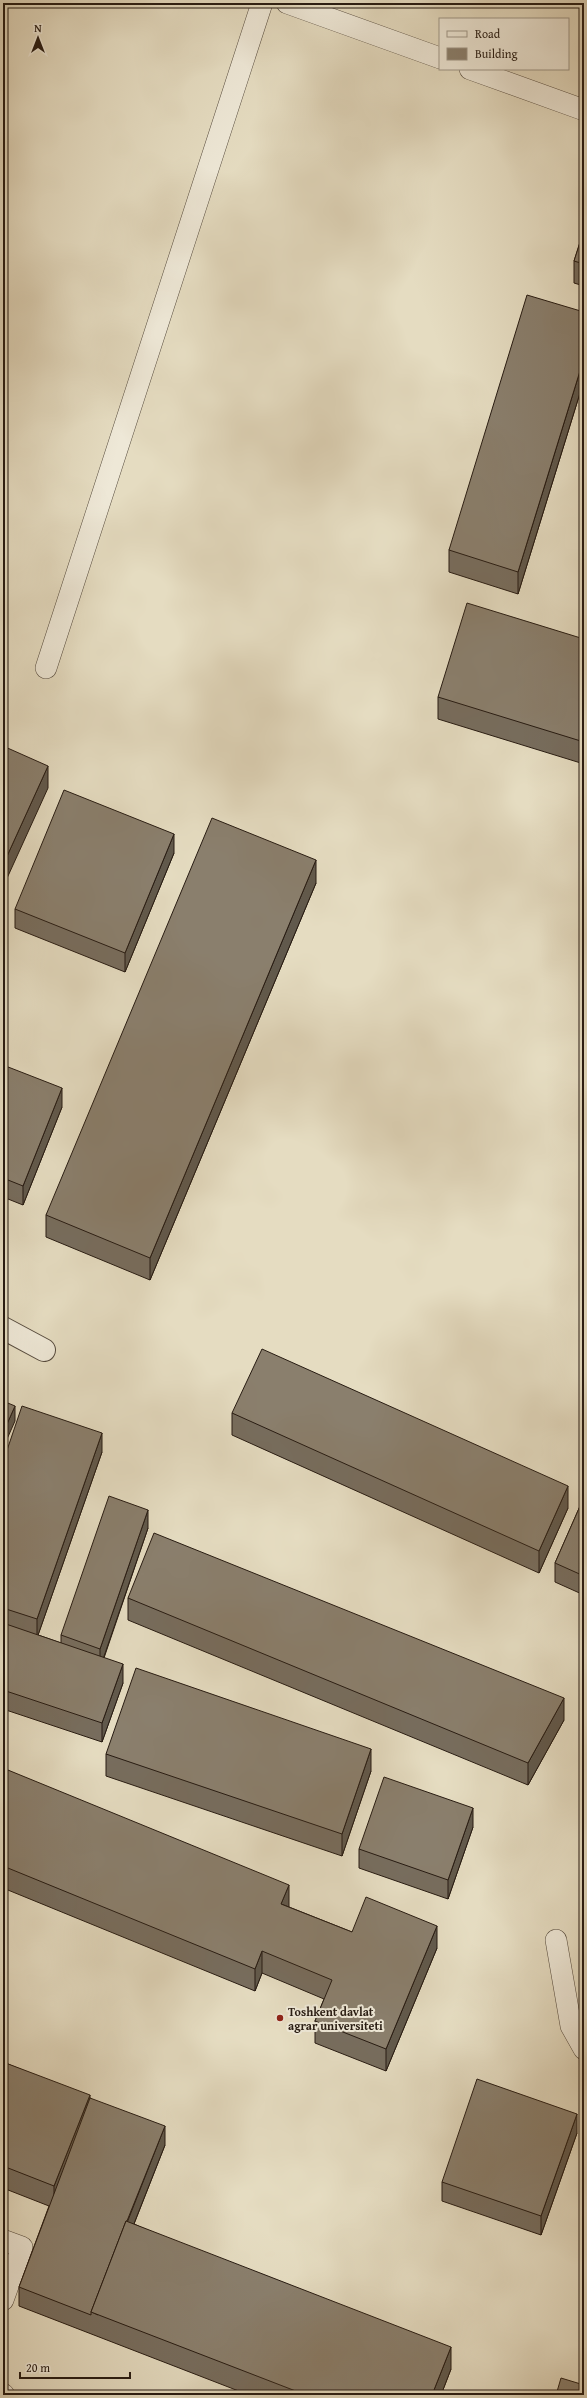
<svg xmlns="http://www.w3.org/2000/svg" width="587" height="2398" viewBox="0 0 587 2398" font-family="'Gentium Book Plus',serif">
  <rect width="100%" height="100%" fill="#e5dcc1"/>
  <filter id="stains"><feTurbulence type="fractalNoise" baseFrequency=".005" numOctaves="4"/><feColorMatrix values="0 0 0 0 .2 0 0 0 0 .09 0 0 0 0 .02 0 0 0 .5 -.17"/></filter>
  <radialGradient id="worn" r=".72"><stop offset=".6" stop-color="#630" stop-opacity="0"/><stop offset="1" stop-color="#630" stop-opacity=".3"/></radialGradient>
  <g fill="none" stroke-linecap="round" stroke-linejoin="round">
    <g stroke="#564b3e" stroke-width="22">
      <g id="service">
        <path d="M 287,3 L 440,58"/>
        <path d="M 470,69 L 584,110"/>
        <path d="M 46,668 L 262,3"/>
        <path d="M 556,1940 L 571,2026 L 584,2049"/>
        <path d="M 3,2240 L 22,2247 L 3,2300"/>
        <path d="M 3,2394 L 4,2395"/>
      </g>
    </g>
    <g stroke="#564b3e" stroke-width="24">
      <path id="minor" d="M 3,1328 L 44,1350"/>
    </g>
    <use href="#service" stroke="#eee8d7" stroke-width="21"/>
    <use href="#minor" stroke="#eee8d7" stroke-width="22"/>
  </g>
  <g fill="#776d5e" stroke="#271b12">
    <path d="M 584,230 L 584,286 L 574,283 L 574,261 Z"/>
    <path d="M 584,312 L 584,380 L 518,594 L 449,572 L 449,550 Z"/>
    <path d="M 584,639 L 584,764 L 438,719 L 438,697 Z"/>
    <path d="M 174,853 L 125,972 L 15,928 L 15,909 Z"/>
    <path d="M 316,883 L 150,1280 L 46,1237 L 46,1215 Z"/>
    <path d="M 3,1065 L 62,1107 L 23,1205 L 3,1197 Z"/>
    <path d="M 232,1413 L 568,1508 L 539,1573 L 232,1435 Z"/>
    <path d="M 102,1452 L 38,1635 L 61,1643 L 61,1635 L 148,1528 L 104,1658 L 123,1683 L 102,1742 L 3,1709 L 3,1462 Z"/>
    <path d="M 584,1497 L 584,1595 L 555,1582 L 555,1563 Z"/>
    <path d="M 128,1598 L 564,1720 L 528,1785 L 128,1620 Z"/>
    <path d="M 106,1754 L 371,1771 L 342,1856 L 106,1776 Z"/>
    <path d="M 3,1768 L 289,1907 L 352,1932 L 437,1948 L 386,2071 L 315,2043 L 315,2021 L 324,1999 L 262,1973 L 255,1991 L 3,1888 Z"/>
    <path d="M 473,1827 L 448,1899 L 359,1868 L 359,1849 Z"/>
    <path d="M 3,2062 L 90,2098 L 165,2145 L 134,2224 L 451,2369 L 441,2395 L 249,2395 L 19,2306 L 19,2287 L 49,2206 L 3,2188 Z"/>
    <path d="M 577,2133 L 541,2235 L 442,2201 L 442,2182 Z"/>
  </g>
  <g fill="#61594c" stroke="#271b12">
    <path d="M 584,358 L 584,380 L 518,594 L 518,572 Z"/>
    <path d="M 48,766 L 48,788 L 3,887 L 3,865 Z"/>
    <path d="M 174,834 L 174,853 L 125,972 L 125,953 Z"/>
    <path d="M 316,860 L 316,883 L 150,1280 L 150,1258 Z"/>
    <path d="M 62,1088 L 62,1107 L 23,1205 L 23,1186 Z"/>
    <path d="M 15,1406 L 15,1421 L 3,1448 L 3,1433 Z"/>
    <path d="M 102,1433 L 102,1452 L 37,1638 L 37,1619 Z"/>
    <path d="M 568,1486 L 568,1508 L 539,1573 L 539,1551 Z"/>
    <path d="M 148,1510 L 148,1528 L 100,1668 L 100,1649 Z"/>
    <path d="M 123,1664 L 123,1683 L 102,1742 L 102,1723 Z"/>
    <path d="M 564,1698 L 564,1720 L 528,1785 L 528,1763 Z"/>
    <path d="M 371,1749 L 371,1771 L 342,1856 L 342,1834 Z"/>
    <path d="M 473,1808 L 473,1827 L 448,1899 L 448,1880 Z"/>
    <path d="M 289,1885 L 289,1907 L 281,1904 Z"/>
    <path d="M 437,1926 L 437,1948 L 386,2071 L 386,2049 Z"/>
    <path d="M 262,1951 L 262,1973 L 255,1991 L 255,1969 Z"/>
    <path d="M 90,2095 L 90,2117 L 54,2208 L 54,2186 Z"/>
    <path d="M 577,2114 L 577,2133 L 541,2235 L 541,2216 Z"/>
    <path d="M 165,2126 L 165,2145 L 98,2315 L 92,2312 Z"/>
    <path d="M 451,2347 L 451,2369 L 441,2395 L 432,2395 Z"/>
  </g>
  <g fill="#8a7f6d" stroke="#271b12">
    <path d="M 584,230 L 584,264 L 574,261 Z"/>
    <path d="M 527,295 L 584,312 L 584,358 L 518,572 L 449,550 Z"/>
    <path d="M 467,603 L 584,639 L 584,742 L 438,697 Z"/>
    <path d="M 3,746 L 48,766 L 3,865 Z"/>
    <path d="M 64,790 L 174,834 L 125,953 L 15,909 Z"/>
    <path d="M 212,818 L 316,860 L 150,1258 L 46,1215 Z"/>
    <path d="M 3,1065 L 62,1088 L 23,1186 L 3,1178 Z"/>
    <path d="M 262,1349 L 568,1486 L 539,1551 L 232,1413 Z"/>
    <path d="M 3,1401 L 15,1406 L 3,1433 Z"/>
    <path d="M 22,1406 L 102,1433 L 37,1619 L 3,1608 L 3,1462 Z"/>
    <path d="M 109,1496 L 148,1510 L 100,1649 L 61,1635 Z"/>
    <path d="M 584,1497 L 584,1576 L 555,1563 Z"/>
    <path d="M 154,1533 L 564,1698 L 528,1763 L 128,1598 Z"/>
    <path d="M 3,1623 L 123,1664 L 102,1723 L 3,1690 Z"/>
    <path d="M 136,1668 L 371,1749 L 342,1834 L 106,1754 Z"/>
    <path d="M 3,1768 L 289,1885 L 281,1904 L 352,1932 L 366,1897 L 437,1926 L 386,2049 L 315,2021 L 332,1980 L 262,1951 L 255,1969 L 3,1866 Z"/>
    <path d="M 384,1777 L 473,1808 L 448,1880 L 359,1849 Z"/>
    <path d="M 3,2062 L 90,2095 L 54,2186 L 3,2166 Z"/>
    <path d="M 477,2079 L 577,2114 L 541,2216 L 442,2182 Z"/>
    <path d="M 90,2098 L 165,2126 L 127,2221 L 126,2221 L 91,2312 L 91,2315 L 19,2287 Z"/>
    <path d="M 126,2221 L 451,2347 L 432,2395 L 306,2395 L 91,2312 Z"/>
    <path d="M 561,2378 L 584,2385 L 584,2395 L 556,2395 Z"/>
  </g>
  <circle fill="#8f2418" stroke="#eee8d7" stroke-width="1.5" cx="280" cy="2018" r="4"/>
  <g text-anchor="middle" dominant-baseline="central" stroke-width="4" stroke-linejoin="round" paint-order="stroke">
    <g font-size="12" font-weight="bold" fill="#271b12" stroke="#eee8d7" text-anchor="start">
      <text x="288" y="2011">Toshkent davlat<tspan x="288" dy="14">agrar universiteti</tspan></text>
    </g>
  </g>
  <rect width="587" height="2398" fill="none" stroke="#e5dcc1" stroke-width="16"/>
  <rect x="4" y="4" width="579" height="2390" fill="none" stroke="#271b12" stroke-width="2"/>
  <rect x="8" y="8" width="571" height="2382" fill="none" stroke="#271b12"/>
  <rect x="439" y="18" width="130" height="52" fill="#eee8d7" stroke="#9e9688"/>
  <rect x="447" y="31" width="20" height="6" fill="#eee8d7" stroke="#9e9688"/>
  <text x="475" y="38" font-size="12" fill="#271b12">Road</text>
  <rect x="447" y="48" width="20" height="12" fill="#8a7f6d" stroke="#9e9688"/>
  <text x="475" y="58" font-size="12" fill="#271b12">Building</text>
  <g transform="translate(38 38)" stroke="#eee8d7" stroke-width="3" paint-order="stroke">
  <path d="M0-3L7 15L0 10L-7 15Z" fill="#271b12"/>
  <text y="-6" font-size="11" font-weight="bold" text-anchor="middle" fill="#271b12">N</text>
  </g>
  <path d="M20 2372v6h110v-6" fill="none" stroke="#271b12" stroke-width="2"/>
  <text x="26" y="2372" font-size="12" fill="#271b12" stroke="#eee8d7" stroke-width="3" paint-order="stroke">20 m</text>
  <rect width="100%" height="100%" filter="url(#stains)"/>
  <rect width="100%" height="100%" fill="url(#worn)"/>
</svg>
